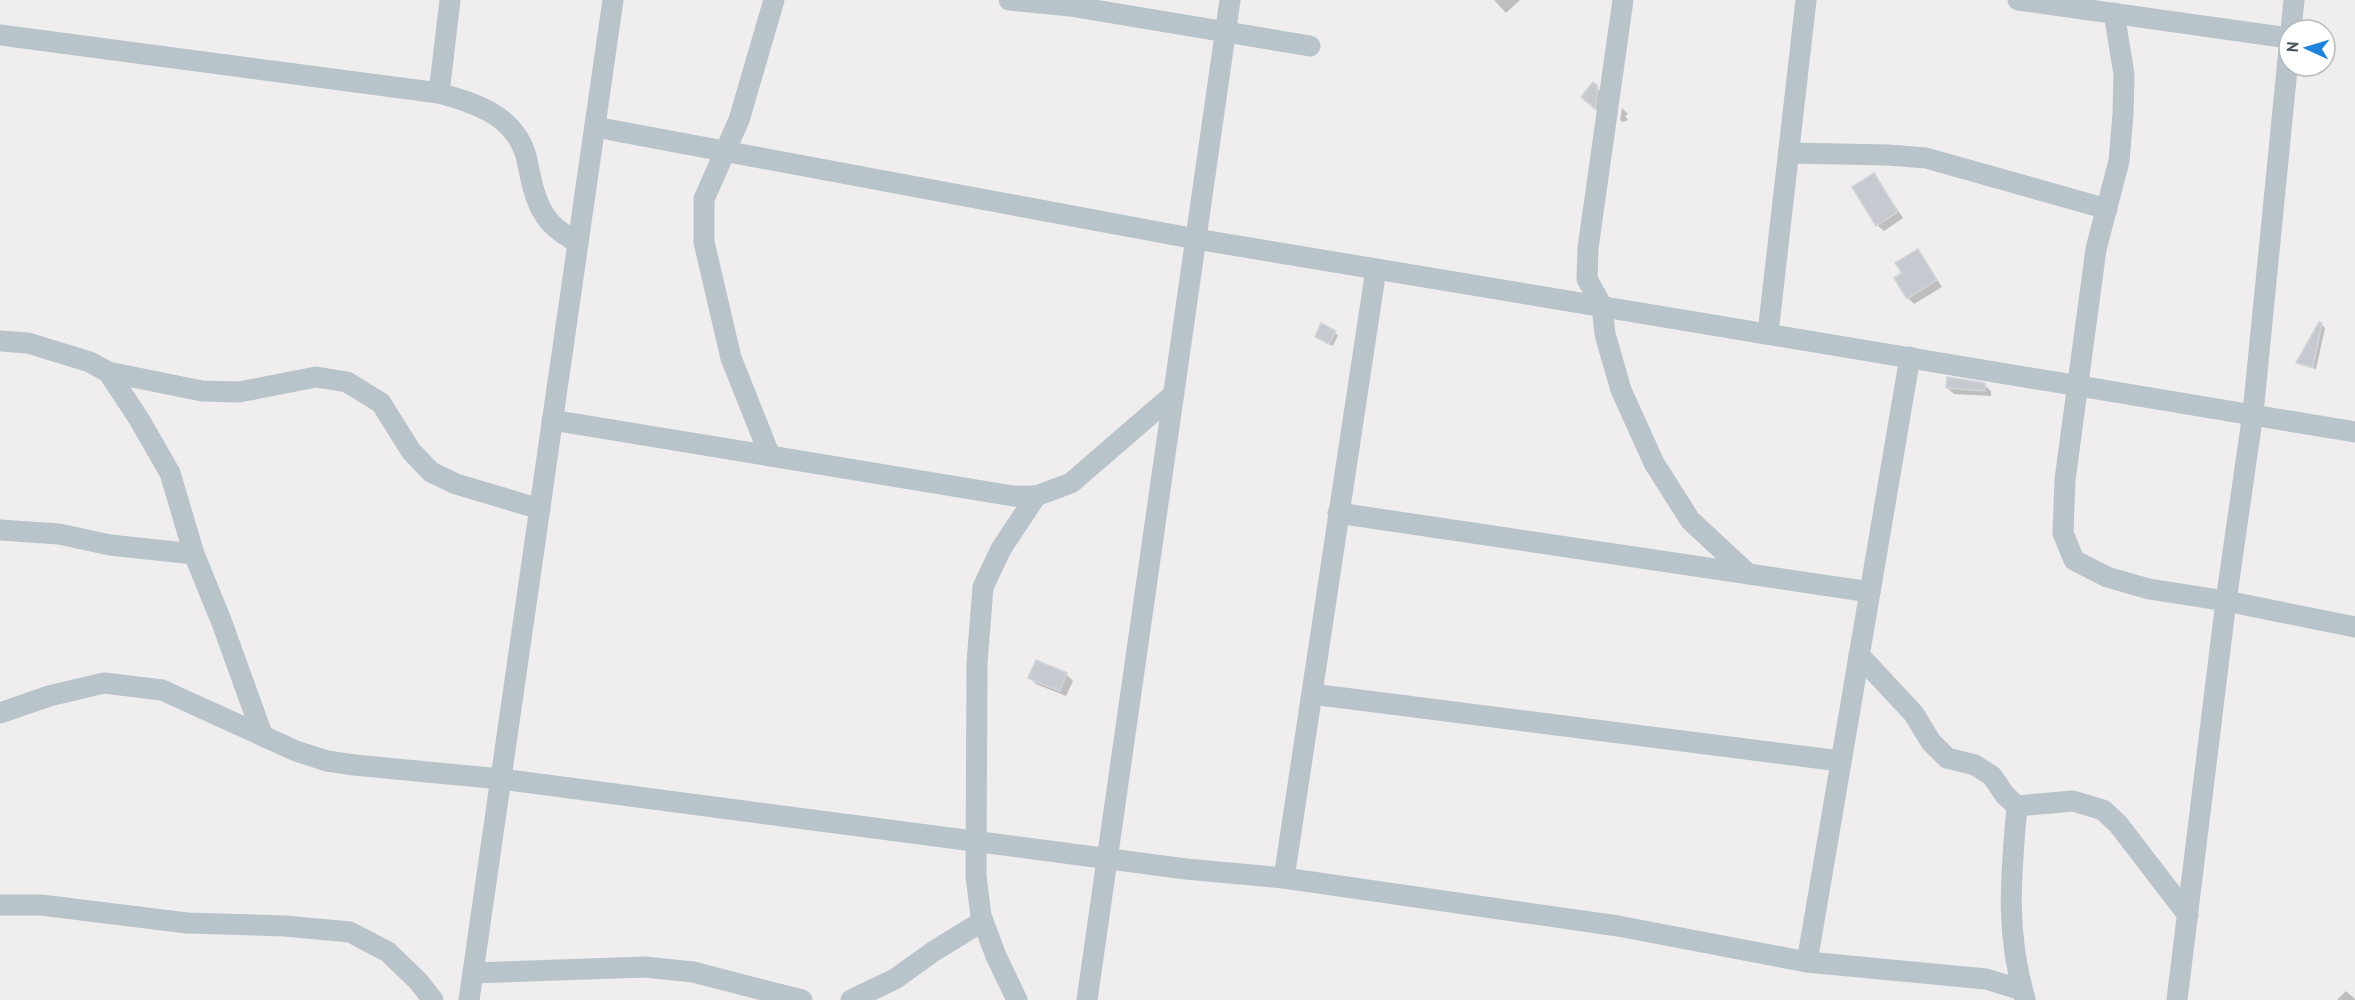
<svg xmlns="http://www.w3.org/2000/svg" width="2355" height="1000" viewBox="0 0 2355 1000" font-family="'PT Sans',sans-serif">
  <rect width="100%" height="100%" fill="#efeded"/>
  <g fill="#0003">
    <path d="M 1494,0 L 1520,0 L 1506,13 Z"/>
    <path d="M 1597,88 L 1600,91 L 1597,110 L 1585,100 Z"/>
    <path d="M 1622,108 L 1628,114 L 1625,116 L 1628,120 L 1623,122 L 1620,120 Z"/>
    <path d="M 1874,175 L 1903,218 L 1884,231 L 1877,225 Z"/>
    <path d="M 1918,251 L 1942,287 L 1914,304 L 1908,298 L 1904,274 Z"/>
    <path d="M 1322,325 L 1338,335 L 1333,346 L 1319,339 Z"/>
    <path d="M 2322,325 L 2325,328 L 2316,369 L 2301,365 L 2298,362 Z"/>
    <path d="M 1984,385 L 1991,391 L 1991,396 L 1954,394 L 1947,388 Z"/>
    <path d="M 1066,674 L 1073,681 L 1066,696 L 1036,684 L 1030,678 Z"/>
    <path d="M 2346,991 L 2355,999 L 2355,1000 L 2337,1000 Z"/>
  </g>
  <g fill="#c6cad0" stroke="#d1d4d8" stroke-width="1.5">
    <path d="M 1593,82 L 1598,86 L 1595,109 L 1581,97 Z"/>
    <path d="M 1874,173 L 1898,212 L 1876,226 L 1852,187 Z"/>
    <path d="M 1918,249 L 1937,280 L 1907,299 L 1894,278 L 1902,273 L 1895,263 Z"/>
    <path d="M 2319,322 L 2322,323 L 2313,367 L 2296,363 Z"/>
    <path d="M 1321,323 L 1336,331 L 1329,344 L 1315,337 Z"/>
    <path d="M 1947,377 L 1985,383 L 1985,391 L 1946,388 Z"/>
    <path d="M 1036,660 L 1067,673 L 1060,691 L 1028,678 Z"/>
  </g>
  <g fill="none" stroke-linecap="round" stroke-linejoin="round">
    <g stroke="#b8c3ca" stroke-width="21">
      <path d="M 1009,0 L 1070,6 L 1310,46"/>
      <path d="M 1623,0 L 1588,248 L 1587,279 L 1602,306 L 1605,334 L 1621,390 L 1654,463 L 1690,520 L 1748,574"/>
      <path d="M 2018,0 L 2289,38"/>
      <path d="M 2114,13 L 2124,74 L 2123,114 L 2119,161 L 2096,249 L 2065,480 L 2063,533 L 2074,560 L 2107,577 L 2149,589 L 2226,601 L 2355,627"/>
      <path d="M 2291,30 L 2294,0"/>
      <path d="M 0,35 L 439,93 C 477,104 517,116 527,160 C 531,180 535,204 549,221 C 556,230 569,237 578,244"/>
      <path d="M 439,93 L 450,0"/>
      <path d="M 595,127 L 1196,239 L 2355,432"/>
      <path d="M 1789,153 L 1888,155 L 1926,158 L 2107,209"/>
      <path d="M 1768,333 L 1806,0"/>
      <path d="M 0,341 L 28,343 L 90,362 L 108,372 L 139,419 L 170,473 L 194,554"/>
      <path d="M 108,372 L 202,391 L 239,392 L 316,377 L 347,382 L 381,403 L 411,451 L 431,472 L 456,484 L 540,509"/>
      <path d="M 552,420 L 1013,496 L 1036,496 L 1071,483 L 1174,394"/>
      <path d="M 770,456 L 731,358 L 704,242 L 704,199 L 739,120 L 774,0"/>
      <path d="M 1338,513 L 1870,592"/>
      <path d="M 0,530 L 59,534 L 110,545 L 194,554 L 222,623 L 262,734"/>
      <path d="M 1859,655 L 1914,714 L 1931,742 L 1947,758 L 1975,765 L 1992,776 L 2005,795 L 2017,806 L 2073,801 L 2103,810 L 2118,824 L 2188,915"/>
      <path d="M 1312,694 L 1840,761"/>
      <path d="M 0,713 L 49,696 L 104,683 L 162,690 L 296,751 L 327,761 L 354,765 L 501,779 L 1186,869 L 1284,878 L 1618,926 L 1807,962 L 1986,979 L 2022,990"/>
      <path d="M 2017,806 C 2011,876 2005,931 2025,999"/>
      <path d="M 1284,878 L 1376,269"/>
      <path d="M 0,905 L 41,905 L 187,923 L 285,926 L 350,932 L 388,952 L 418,981 L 433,1000"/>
      <path d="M 1807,962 L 1910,357"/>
      <path d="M 473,973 L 645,967 L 693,972 L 802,1000"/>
      <path d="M 469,1000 L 613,0"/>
      <path d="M 851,1000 L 895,979 L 934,951 L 983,921"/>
      <path d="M 1017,1000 L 996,956 L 981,916 L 976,876 L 977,663 L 983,587 L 1001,549 L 1036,496"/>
      <path d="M 1087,1000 L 1230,0"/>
      <path d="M 2177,1000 L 2226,601 L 2253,413 L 2289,49"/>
    </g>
  </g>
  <g transform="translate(2307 48) rotate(274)"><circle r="28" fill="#ffffff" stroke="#b5babd" stroke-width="1.5"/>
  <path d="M0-4.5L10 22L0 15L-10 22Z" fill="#1c82da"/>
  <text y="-9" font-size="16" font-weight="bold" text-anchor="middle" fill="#45525a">N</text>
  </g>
</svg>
